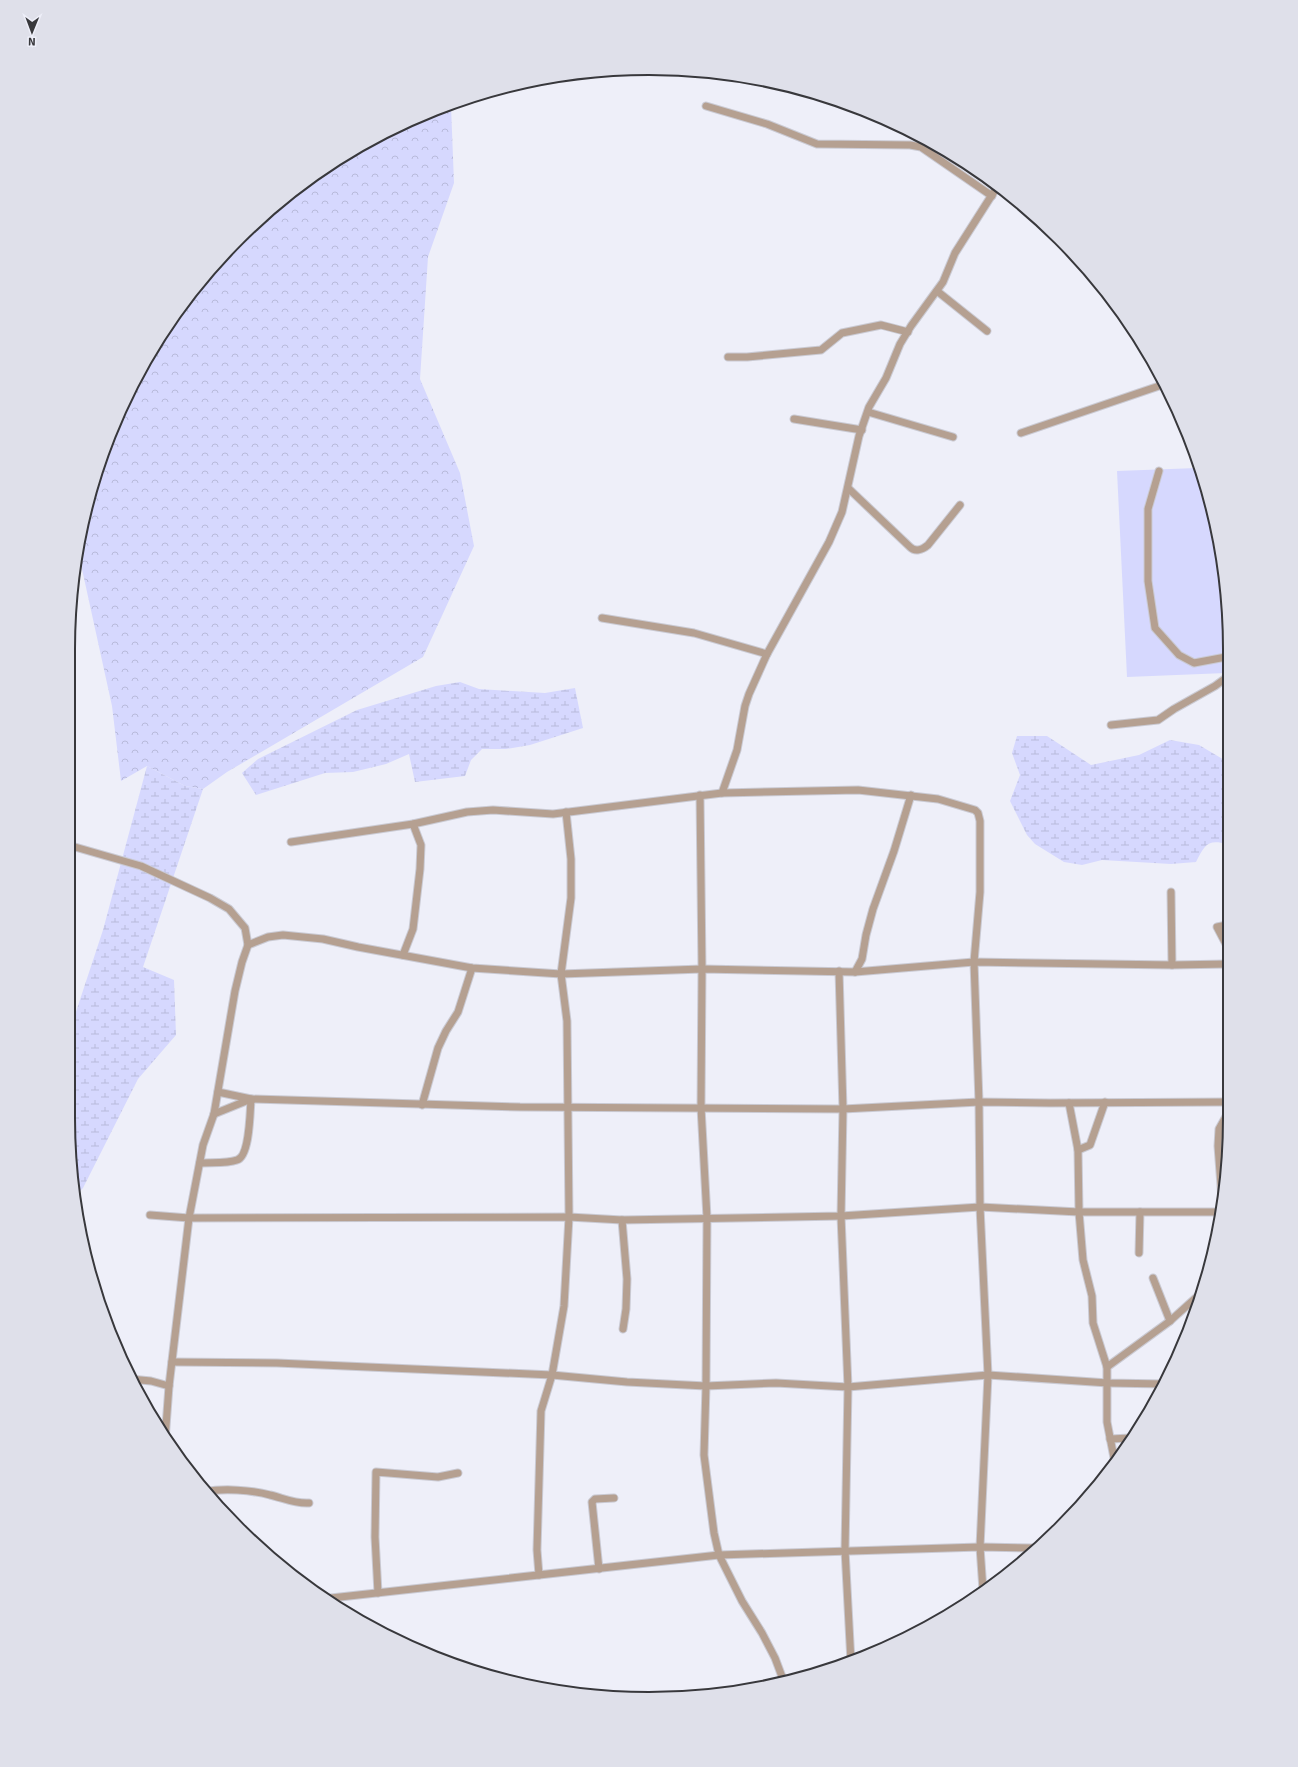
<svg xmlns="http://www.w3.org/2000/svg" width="1298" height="1767" viewBox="0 0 1298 1767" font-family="Signika,sans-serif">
  <defs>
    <pattern id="forest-crowns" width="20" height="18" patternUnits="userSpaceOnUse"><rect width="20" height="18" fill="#d6d8fe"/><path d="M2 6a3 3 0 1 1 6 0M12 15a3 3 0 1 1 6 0" fill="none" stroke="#b8badb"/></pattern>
    <pattern id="wetland-marsh" width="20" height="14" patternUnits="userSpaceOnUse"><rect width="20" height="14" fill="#d6d8fe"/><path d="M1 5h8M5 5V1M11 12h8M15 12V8" fill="none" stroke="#b8badb"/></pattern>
  </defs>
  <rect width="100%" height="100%" fill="#eeeff9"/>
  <path fill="url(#forest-crowns)" d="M 451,106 L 454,183 L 428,257 L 420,379 L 460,473 L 474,546 L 423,657 L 227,772 L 203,789 L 185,786 L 147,766 L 121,781 L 112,706 L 80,560 L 88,499 L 112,426 L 166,326 L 212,266 L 295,188 L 392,128 Z"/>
  <g fill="url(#wetland-marsh)">
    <path d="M 460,682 L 479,689 L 545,693 L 575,688 L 583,728 L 530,745 L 506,749 L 482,749 L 471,760 L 465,776 L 415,782 L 409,754 L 386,764 L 353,772 L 325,773 L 256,795 L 242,773 L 258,759 L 357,710 L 436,686 Z"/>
    <path d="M 1017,736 L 1047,736 L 1091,765 L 1139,755 L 1170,740 L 1199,745 L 1226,761 L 1227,844 C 1207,839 1205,845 1196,862 L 1171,864 L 1102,860 L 1082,865 L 1064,862 L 1035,844 L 1027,835 L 1010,801 L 1020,775 L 1012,753 Z"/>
    <path d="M 147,766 L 185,786 L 203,789 L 143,967 L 174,980 L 176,1035 L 138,1079 L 83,1188 L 78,1193 L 68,1118 L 68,1036 L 103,930 Z"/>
  </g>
  <path fill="#d6d8fe" d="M 1197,468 L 1225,573 L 1226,673 L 1127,677 L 1117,471 Z"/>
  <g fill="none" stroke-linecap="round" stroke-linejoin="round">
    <g stroke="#cacad3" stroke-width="9">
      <g id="street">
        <path d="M 706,106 L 767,124 L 817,144 L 910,145 L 921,147 L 992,196"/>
        <path d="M 937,291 L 987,331"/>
        <path d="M 728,357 L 747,357 L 821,350 L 842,333 L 881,325 L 908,332"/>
        <path d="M 868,412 L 953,437"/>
        <path d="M 794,419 L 862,430"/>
        <path d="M 1021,433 L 1162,385"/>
        <path d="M 1159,471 L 1148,509 L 1148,581 L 1155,628 L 1179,655 L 1194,663 L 1226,657"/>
        <path d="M 848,488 L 910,547 C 915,552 922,550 928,545 L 960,505"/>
        <path d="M 602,618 L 694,633 L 767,654"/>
        <path d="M 1111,725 L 1158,720 L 1174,709 L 1215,686 L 1226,678"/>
        <path d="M 722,793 L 737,750 L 745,706 L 749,694 L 767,654 L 829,542 L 842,512 L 859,436 L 869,407 L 886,378 L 900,344 L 911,326 L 943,282 L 955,253 L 997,187"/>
        <path d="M 700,795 L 702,969 L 701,1107 L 707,1218 L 706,1386 L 704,1455 L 714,1533 L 719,1555 L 742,1601 L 762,1633 L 775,1658 L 784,1682"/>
        <path d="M 291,842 L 413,824 L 467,812 L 493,810 L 553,814 L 722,793 L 858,790 L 938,799 L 975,810 L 978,813 L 980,821 L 980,892 L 974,962 L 979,1102 L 980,1207 L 988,1375 L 980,1547 L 983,1590"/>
        <path d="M 68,845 L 141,866 L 210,898 L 229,909 L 245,928 L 248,945"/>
        <path d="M 1171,892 L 1172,965"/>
        <path d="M 1227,925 L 1217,927 L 1227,946"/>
        <path d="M 403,955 L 413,929 L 420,869 L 421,845 L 413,824"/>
        <path d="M 839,971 L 843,1109 L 841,1216 L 848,1387 L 845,1550 L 851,1662"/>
        <path d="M 855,972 L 862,959 L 866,935 L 873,909 L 894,851 L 911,795"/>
        <path d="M 1069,1103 L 1078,1150 L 1079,1212 L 1083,1260 L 1092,1296 L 1093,1323 L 1107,1367"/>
        <path d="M 422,1105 L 438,1048 L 446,1031 L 458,1012 L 472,968"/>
        <path d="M 214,1114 L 251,1099 L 520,1107 L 843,1109 L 979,1102 L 1050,1103 L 1228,1102"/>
        <path d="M 1078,1150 L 1090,1145 L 1105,1102"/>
        <path d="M 200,1163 C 211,1162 226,1164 237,1160 C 250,1156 250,1111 251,1099 L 218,1092"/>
        <path d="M 1222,1199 L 1218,1146 L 1219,1129 L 1228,1113"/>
        <path d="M 150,1215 L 189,1218 L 569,1217 L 622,1220 L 841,1216 L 980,1207 L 1079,1212 L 1219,1212"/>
        <path d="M 622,1220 L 627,1279 L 626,1309 L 623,1329"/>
        <path d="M 1139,1253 L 1140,1212"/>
        <path d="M 1153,1278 L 1170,1321"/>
        <path d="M 172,1362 L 277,1363 L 552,1375 L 627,1382 L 706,1386 L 776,1383 L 848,1387 L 988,1375 L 1108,1383 L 1165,1384"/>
        <path d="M 130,1379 L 151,1381 L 169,1386"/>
        <path d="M 1110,1439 L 1131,1438"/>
        <path d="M 165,1440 L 169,1386 L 189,1218 L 203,1145 L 214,1114 L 235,991 L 242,962 L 248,945 L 268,937 L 283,935 L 323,939 L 358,947 L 472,968 L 561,974 L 702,969 L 855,972 L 974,962 L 1172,965 L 1228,964"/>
        <path d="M 1115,1463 L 1107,1422 L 1107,1367 L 1170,1321 L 1200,1294"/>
        <path d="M 205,1492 C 223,1488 251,1490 270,1495 C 283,1498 295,1504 309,1503"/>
        <path d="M 599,1569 L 592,1502 L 595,1499 L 614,1498"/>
        <path d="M 539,1575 L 537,1550 L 541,1411 L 552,1375 L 564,1306 L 569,1217 L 567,1021 L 561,974 L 571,898 L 571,859 L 566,812"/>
        <path d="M 378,1593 L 375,1537 L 376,1472 L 438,1477 L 458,1473"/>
        <path d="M 331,1598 L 719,1555 L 980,1547 L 1034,1548"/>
      </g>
    </g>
    <use href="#street" stroke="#b5a091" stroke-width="7"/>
  </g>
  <path d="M0 0H1298V1767H0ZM649 75H649A574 574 0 0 1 1223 649V1118A574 574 0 0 1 649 1692H649A574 574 0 0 1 75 1118V649A574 574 0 0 1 649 75Z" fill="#dfe0ea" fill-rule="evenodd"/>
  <path fill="none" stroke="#38383c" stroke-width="2" d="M649 75H649A574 574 0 0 1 1223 649V1118A574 574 0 0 1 649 1692H649A574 574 0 0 1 75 1118V649A574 574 0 0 1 649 75Z"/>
  <g transform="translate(32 32) rotate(181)" stroke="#eeeff9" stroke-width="3" paint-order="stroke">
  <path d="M0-3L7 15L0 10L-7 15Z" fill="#38383c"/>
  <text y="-6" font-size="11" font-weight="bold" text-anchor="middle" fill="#38383c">N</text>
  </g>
</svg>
